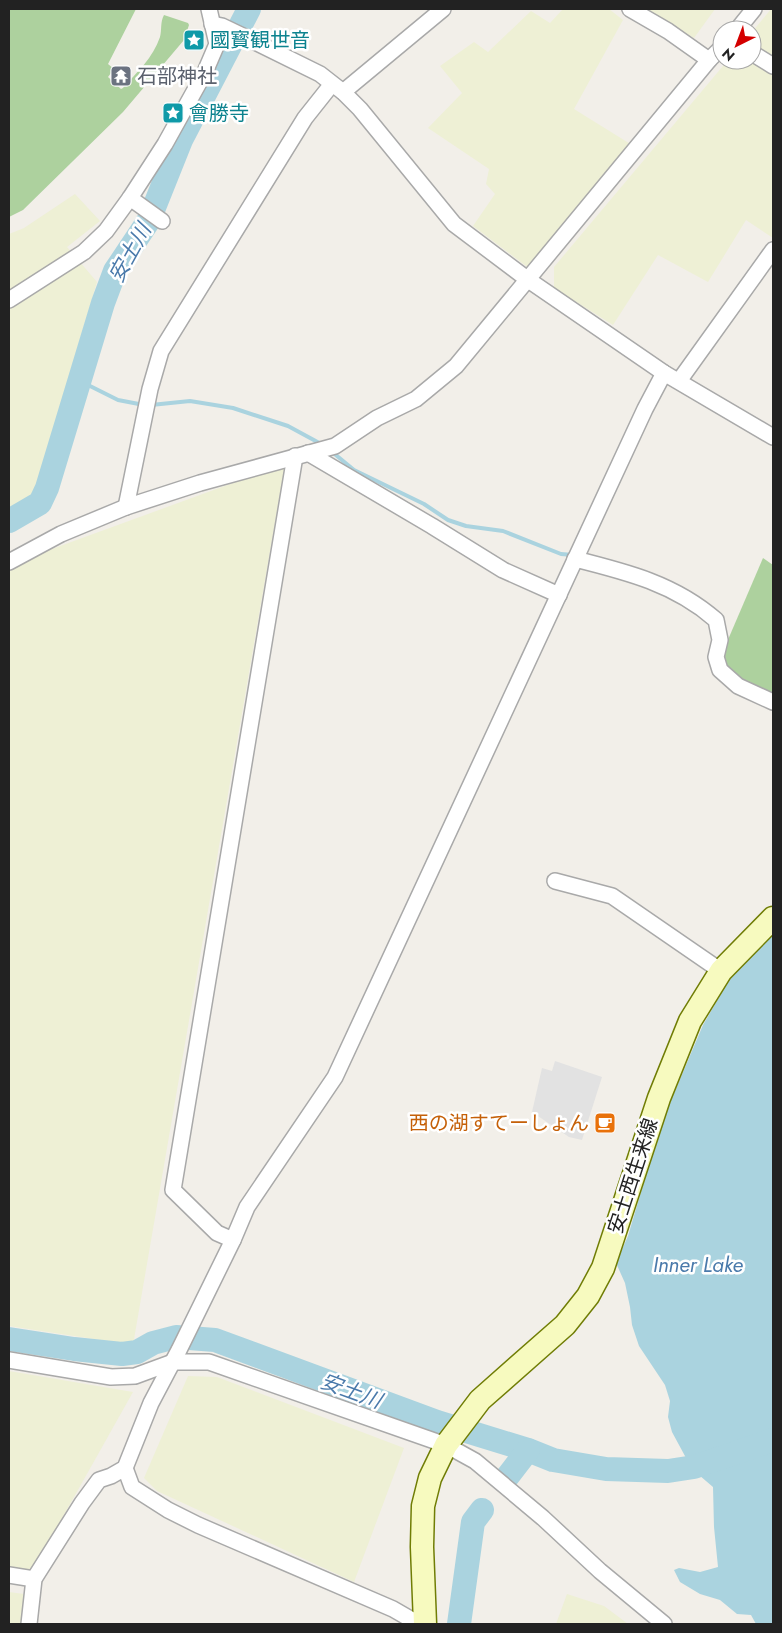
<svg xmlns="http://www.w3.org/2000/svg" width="782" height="1633" viewBox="0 0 782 1633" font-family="Jost,'Noto Sans JP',sans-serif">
  <rect width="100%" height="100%" fill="#f2efe9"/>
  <g fill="#eef0d5">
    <path d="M 563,9 L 609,9 L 623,20 L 574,109 L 632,145 L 530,269 L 473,226 L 495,194 L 486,184 L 489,169 L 428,128 L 462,93 L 440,66 L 474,42 L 488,52 L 531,11 L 550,23 Z"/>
    <path d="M 644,9 L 715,9 L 694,38 Z"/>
    <path d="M 771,9 L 773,9 L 773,238 L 746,220 L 708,282 L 658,255 L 613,325 L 554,288 L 554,267 L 728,60 L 752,60 L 752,32 Z"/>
    <path d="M 75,194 L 100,221 L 67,247 L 97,282 L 29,510 L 9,519 L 9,234 L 24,228 Z"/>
    <path d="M 285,464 L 133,1345 L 9,1326 L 9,571 L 41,553 Z"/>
    <path d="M 9,1371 L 133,1392 L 33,1570 L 9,1567 Z"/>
    <path d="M 188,1376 L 217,1377 L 404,1448 L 354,1582 L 157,1491 L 144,1478 Z"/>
    <path d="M 9,1592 L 24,1594 L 21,1624 L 9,1624 Z"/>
    <path d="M 567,1594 L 604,1606 L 628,1624 L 556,1624 Z"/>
  </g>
  <g fill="#add19e">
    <path d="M 9,9 L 136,9 L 108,64 L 114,69 L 108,77 L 121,89 L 123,88 C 137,72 153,58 160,37 C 162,30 160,22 164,15 L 188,23 L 189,25 L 184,40 L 123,112 L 23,210 L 9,217 Z"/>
    <path d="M 763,558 L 773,565 L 773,698 L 725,670 L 724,649 Z"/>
  </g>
  <path fill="#e2e2e2" d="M 555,1061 L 602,1077 L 582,1140 L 569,1137 L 532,1112 L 542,1068 L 552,1071 Z"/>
  <path fill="#aad3df" d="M 773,933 L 773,1624 L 756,1624 L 751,1615 L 737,1614 L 720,1600 L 700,1594 L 680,1582 L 674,1570 L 679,1568 L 700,1572 L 718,1567 L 714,1527 L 713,1487 L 692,1469 L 672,1432 L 668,1417 L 670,1401 L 665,1385 L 639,1346 L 632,1325 L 630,1307 L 625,1283 L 616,1263 L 628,1236 L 661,1124 L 703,1025 L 737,966 Z"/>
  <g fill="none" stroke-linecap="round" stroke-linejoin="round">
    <g stroke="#aad3df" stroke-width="4">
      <path d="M 80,381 L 118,400 L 144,405"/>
      <path d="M 151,405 L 190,401 L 233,408 L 288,426 L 323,445"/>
      <path d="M 331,451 L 354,470 L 424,504 L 448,520 L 466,526 L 503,531 L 561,554 L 573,555"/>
    </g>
    <g stroke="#aad3df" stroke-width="24">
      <path d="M 9,521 L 40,503 L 47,488 L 103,303 L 115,271 L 149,220 L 181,140 L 249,9"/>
      <path d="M 9,1339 L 74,1349 L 122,1354 L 137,1352 L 153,1343 L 176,1337 L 215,1340 L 437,1422 L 528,1450 L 553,1460 L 606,1469 L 668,1471 L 694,1467 L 773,1440"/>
      <path d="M 508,1476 L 528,1450"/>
      <path d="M 459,1624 L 473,1522 L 482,1510"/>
    </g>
    <g stroke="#a9a9a9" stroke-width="18">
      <g id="street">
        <path d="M 630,9 L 668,31 L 709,60"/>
        <path d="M 212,24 L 222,26 L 247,38 L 320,74 L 343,92 L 360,109 L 454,224 L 527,279 L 664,373 L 773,437"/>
        <path d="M 737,30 L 754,9"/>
        <path d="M 752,53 L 773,66"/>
        <path d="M 343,92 L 443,9"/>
        <path d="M 130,198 L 162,221"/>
        <path d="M 9,300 L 84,252 L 106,231 L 130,198 L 165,144 L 205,72 L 217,44 L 209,9"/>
        <path d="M 679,381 L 773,250"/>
        <path d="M 308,453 L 432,526 L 503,570 L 559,595"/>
        <path d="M 126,507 L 150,389 L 161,351 L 305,118 L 332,84"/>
        <path d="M 575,559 C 627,572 675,584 716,620 L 720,640 L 716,657 L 720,670 L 738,686 L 773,702"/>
        <path d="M 9,562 L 61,534 L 126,507 L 200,483 L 335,446 L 377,418 L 416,399 L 456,366 L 709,60 L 722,47"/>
        <path d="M 555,881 L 612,896 L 721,971"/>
        <path d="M 233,1240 L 217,1233 L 173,1190 L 295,456"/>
        <path d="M 9,1360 L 111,1377 L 135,1376 L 173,1362 L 209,1362 L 446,1445 L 475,1461 L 543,1518 L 600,1571 L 664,1624"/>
        <path d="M 125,1468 L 132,1487 L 168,1510 L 198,1525 L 393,1609 L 419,1624"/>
        <path d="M 9,1575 L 34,1579"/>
        <path d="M 29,1624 L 34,1579 L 82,1503 L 99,1480 L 111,1476 L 125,1468 L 151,1403 L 179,1350 L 233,1240 L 247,1207 L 335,1077 L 645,409 L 664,373"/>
      </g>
    </g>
    <g stroke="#707d05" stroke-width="25">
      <path id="secondary" d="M 425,1624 L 422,1547 L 423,1506 L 430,1478 L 446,1445 L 480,1400 L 565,1325 L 588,1296 L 603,1268 L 659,1098 L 690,1021 L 721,971 L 773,918"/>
    </g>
    <use href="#street" stroke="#fff" stroke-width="15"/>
    <use href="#secondary" stroke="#f7fabf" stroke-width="22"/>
  </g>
  <defs>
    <g id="sight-square" transform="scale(1.125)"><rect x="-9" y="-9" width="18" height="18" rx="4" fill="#0f9aa8" stroke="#fff"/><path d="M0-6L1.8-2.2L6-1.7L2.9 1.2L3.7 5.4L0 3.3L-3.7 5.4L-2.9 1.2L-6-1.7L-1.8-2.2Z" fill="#fff"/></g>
    <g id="temple-square" transform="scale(1.125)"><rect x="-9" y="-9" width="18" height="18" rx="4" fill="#6b7280" stroke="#fff"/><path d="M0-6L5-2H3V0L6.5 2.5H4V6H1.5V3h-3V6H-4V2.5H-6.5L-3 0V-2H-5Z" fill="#fff"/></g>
    <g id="cafe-square" transform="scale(1.125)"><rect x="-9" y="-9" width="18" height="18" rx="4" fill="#e8710a" stroke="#fff"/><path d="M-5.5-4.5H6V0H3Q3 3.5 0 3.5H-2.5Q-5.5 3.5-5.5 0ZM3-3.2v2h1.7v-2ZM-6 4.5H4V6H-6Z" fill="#fff"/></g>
  </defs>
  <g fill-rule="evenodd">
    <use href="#sight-square" x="194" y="40"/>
    <use href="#temple-square" x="121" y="76"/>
    <use href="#sight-square" x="173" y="113"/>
    <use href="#cafe-square" x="605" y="1123"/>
  </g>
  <g text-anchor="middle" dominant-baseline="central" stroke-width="5" stroke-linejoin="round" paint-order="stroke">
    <g font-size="20" fill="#0d838f" stroke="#fff" text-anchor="start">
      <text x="210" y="40">國寳観世音</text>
      <text x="189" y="113">會勝寺</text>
    </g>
    <g font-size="20" fill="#5b616d" stroke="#fff" text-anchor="start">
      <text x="137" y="76">石部神社</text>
    </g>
    <g font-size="20" fill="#c56008" stroke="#fff" text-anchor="end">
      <text x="589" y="1123">西の湖すてーしょん</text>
    </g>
    <g font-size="20" fill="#222" stroke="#fff">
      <text transform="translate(633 1176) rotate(-72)">安土西生来線</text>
    </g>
    <g font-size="21" font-style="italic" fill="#4a7aab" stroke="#fff">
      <text transform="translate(130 253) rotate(-61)">安土川</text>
      <text x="698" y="1265">Inner Lake</text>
      <text transform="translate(351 1391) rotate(20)">安土川</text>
    </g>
  </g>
  <rect width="782" height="1633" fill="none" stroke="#222222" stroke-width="20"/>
  <g transform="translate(737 45) rotate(222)"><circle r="24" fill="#ffffff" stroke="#a7a7a7"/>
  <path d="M0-4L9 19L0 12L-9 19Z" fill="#d40000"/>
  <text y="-8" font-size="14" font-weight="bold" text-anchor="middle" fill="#222222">N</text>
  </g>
</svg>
